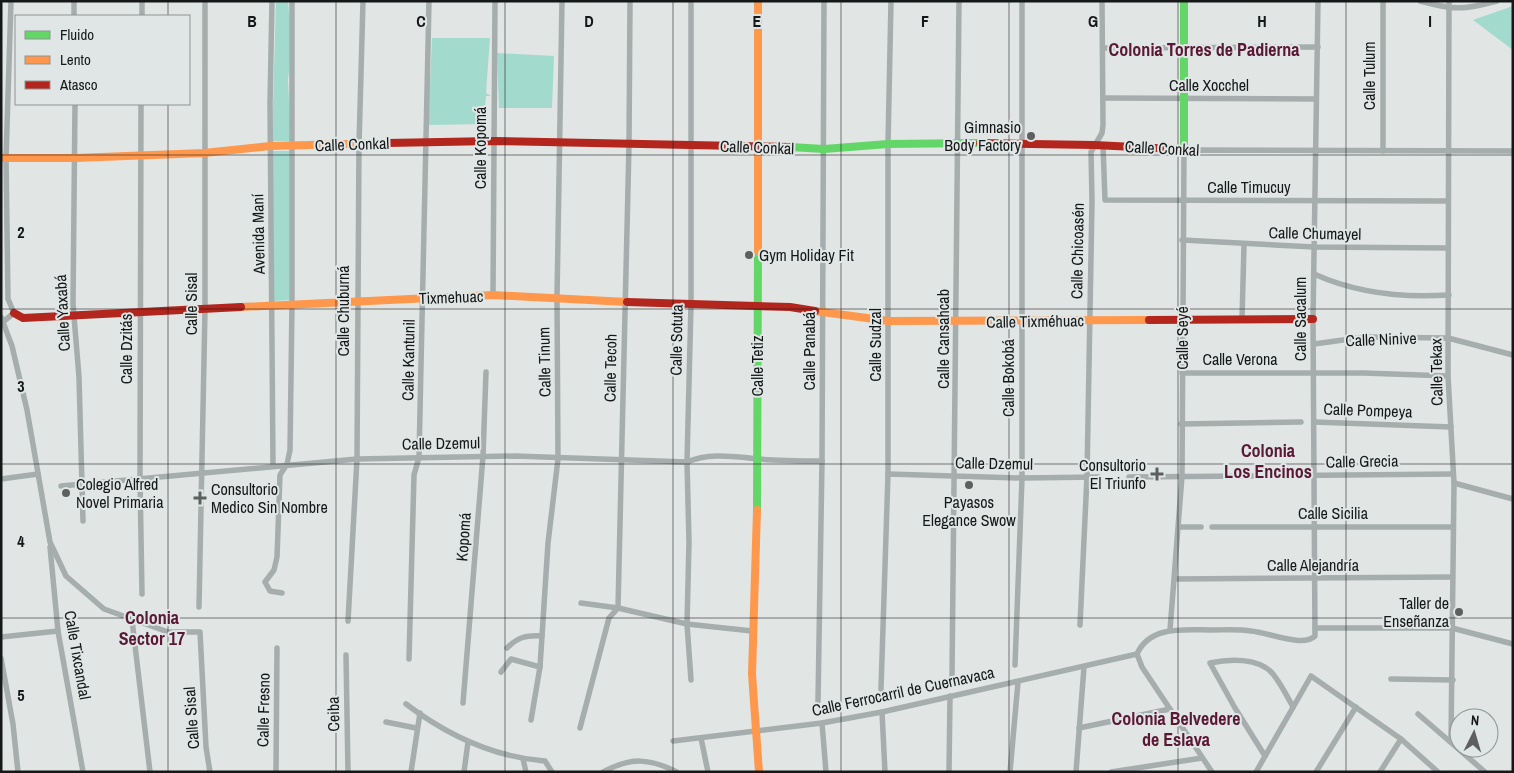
<svg xmlns="http://www.w3.org/2000/svg" width="1514" height="773" viewBox="0 0 1514 773" font-family="'Archivo Narrow',sans-serif">
  <rect width="100%" height="100%" fill="#e1e5e4"/>
  <g fill="#a3dace">
    <path d="M 276,1 L 288,1 L 292,46 L 288,80 L 291,141 L 272,141 Z"/>
    <path d="M 1513,6 L 1513,50 L 1473,20 Z"/>
    <path d="M 432,38 L 490,38 L 486,93 L 491,96 L 486,96 L 484,124 L 429,125 L 428,86 L 430,85 Z"/>
    <path d="M 497,53 L 554,56 L 552,108 L 499,108 Z"/>
    <path d="M 272,151 L 291,151 L 290,300 L 274,301 Z"/>
  </g>
  <g fill="none" stroke-linecap="round" stroke-linejoin="round">
    <g stroke="#a5aead" stroke-width="5.5">
      <path d="M 74,1 L 74,16"/>
      <path d="M 272,1 L 270,103 L 273,466"/>
      <path d="M 691,1 L 691,304 L 687,462 L 689,542 L 687,624 L 691,680"/>
      <path d="M 1383,1 L 1383,151"/>
      <path d="M 1420,1 C 1454,10 1463,10 1497,1"/>
      <path d="M 1449,1 L 1448,376 L 1454,483 L 1451,741"/>
      <path d="M 142,16 L 142,1"/>
      <path d="M 1103,48 L 1318,47"/>
      <path d="M 1103,98 L 1316,99"/>
      <path d="M 75,104 L 73,304 L 79,377 L 83,521"/>
      <path d="M 141,104 L 140,479 L 142,594"/>
      <path d="M 1103,145 L 1105,200 L 1448,201"/>
      <path d="M 1182,240 L 1314,247 L 1448,248"/>
      <path d="M 1314,274 C 1356,293 1403,298 1449,295"/>
      <path d="M 493,295 L 495,1"/>
      <path d="M 1,317 L 12,346 L 27,410 L 50,542 L 66,576 L 104,609 L 168,632 L 200,632 L 206,747 L 210,772"/>
      <path d="M 1242,320 L 1244,245"/>
      <path d="M 4,321 L 14,313 L 8,299 L 6,158 L 11,1"/>
      <path d="M 1314,344 L 1365,337 L 1448,338 L 1513,355"/>
      <path d="M 1182,373 L 1364,373 L 1448,376"/>
      <path d="M 1314,422 L 1451,427"/>
      <path d="M 1181,424 L 1301,422"/>
      <path d="M 888,474 L 1022,478 L 1099,477"/>
      <path d="M 1129,477 L 1453,474"/>
      <path d="M 1,479 L 38,474"/>
      <path d="M 1454,483 L 1513,499"/>
      <path d="M 61,486 L 357,459 L 515,456 L 687,462 C 710,452 735,457 760,459 C 780,461 801,461 822,461"/>
      <path d="M 1179,527 L 1201,527"/>
      <path d="M 1212,527 L 1453,527"/>
      <path d="M 50,547 L 58,631 L 83,772"/>
      <path d="M 1175,579 L 1452,577"/>
      <path d="M 282,593 L 270,591 L 265,582 L 274,570 L 277,557 L 280,475 L 287,464 L 290,450 L 292,304 L 292,1"/>
      <path d="M 581,603 L 618,608 L 687,624 L 752,631"/>
      <path d="M 199,607 L 205,310 L 205,1"/>
      <path d="M 132,620 L 150,772"/>
      <path d="M 348,621 L 357,459 L 359,145 L 363,1"/>
      <path d="M 1080,625 L 1087,476 L 1092,201 L 1091,152 L 1102,133 L 1103,125 L 1102,1"/>
      <path d="M 1315,628 L 1452,628 L 1513,644"/>
      <path d="M 1170,630 L 1182,476 L 1184,150 L 1513,151"/>
      <path d="M 1,637 L 58,631"/>
      <path d="M 507,648 C 518,637 526,635 542,636"/>
      <path d="M 1137,654 C 1150,625 1184,630 1212,630 C 1225,630 1238,629 1251,631 C 1267,632 1303,648 1315,636 L 1313,319 L 1318,1"/>
      <path d="M 1137,654 L 1142,667 L 1212,772"/>
      <path d="M 346,655 L 348,772"/>
      <path d="M 1,658 L 13,724 L 18,772"/>
      <path d="M 409,659 L 414,475 L 419,457 L 429,1"/>
      <path d="M 1015,665 L 1022,478 L 1022,1"/>
      <path d="M 501,672 L 511,659 L 540,667"/>
      <path d="M 952,676 L 959,1"/>
      <path d="M 1391,679 L 1453,680"/>
      <path d="M 881,689 L 888,474 L 888,144 L 891,1"/>
      <path d="M 818,701 L 822,461 L 824,1"/>
      <path d="M 463,703 L 483,456 L 486,372"/>
      <path d="M 406,704 C 447,735 493,757 545,761 L 552,772"/>
      <path d="M 882,712 L 885,772"/>
      <path d="M 1418,714 L 1485,772"/>
      <path d="M 531,720 L 540,667 L 548,543 L 558,459 L 557,297 L 562,1"/>
      <path d="M 386,722 L 416,728"/>
      <path d="M 822,723 L 826,772"/>
      <path d="M 580,728 L 609,618 L 618,608 L 629,145 L 630,1"/>
      <path d="M 1079,728 L 1170,709"/>
      <path d="M 701,738 L 708,772"/>
      <path d="M 673,741 L 822,723 L 882,712 L 1137,654"/>
      <path d="M 1265,756 L 1235,708 L 1210,663 C 1228,659 1259,657 1273,674 C 1281,684 1287,696 1293,707"/>
      <path d="M 523,759 L 526,772"/>
      <path d="M 276,772 L 277,648"/>
      <path d="M 411,772 L 420,713"/>
      <path d="M 464,772 L 468,742"/>
      <path d="M 603,772 C 631,757 649,758 677,772"/>
      <path d="M 949,772 L 950,696"/>
      <path d="M 1010,772 L 1018,682"/>
      <path d="M 1076,772 L 1084,667"/>
      <path d="M 1111,772 L 1202,758"/>
      <path d="M 1256,772 L 1311,676 L 1401,739 L 1438,772"/>
      <path d="M 1316,772 L 1356,707"/>
      <path d="M 1380,772 L 1401,739"/>
    </g>
    <g stroke="#63d668" stroke-width="8">
      <path d="M 790,147 L 824,149 L 888,144 L 980,143"/>
      <path d="M 1175,149 L 1184,150 L 1184,1"/>
      <path d="M 757,510 L 758,251"/>
    </g>
    <g stroke="#ff974d" stroke-width="8">
      <path d="M 758,1 L 758,251"/>
      <path d="M 1,158 L 75,158 L 204,153 L 270,146 L 387,143"/>
      <path d="M 241,307 L 493,295 L 627,302"/>
      <path d="M 815,311 L 889,321 L 1149,320"/>
      <path d="M 757,510 L 752,674 L 759,772"/>
    </g>
    <g stroke="#b3261e" stroke-width="8">
      <path d="M 387,143 L 494,141 L 790,147"/>
      <path d="M 980,143 L 1094,145 L 1175,149"/>
      <path d="M 627,302 L 790,307 L 815,311"/>
      <path d="M 14,313 L 23,318 L 241,307"/>
      <path d="M 1149,320 L 1313,319"/>
    </g>
  </g>
  <path fill="none" stroke="#161818" stroke-width="1" stroke-opacity="0.55" d="M 168,1 L 168,16M 336,1 L 336,772M 505,1 L 505,772M 673,1 L 673,772M 841,1 L 841,772M 1009,1 L 1009,772M 1178,1 L 1178,772M 1346,1 L 1346,772M 168,104 L 168,772M 1,155 L 1513,155M 1,309 L 1513,309M 1,464 L 1513,464M 1,618 L 1513,618"/>
  <g fill="#5d605f" stroke="#e0e6e5" stroke-width="2">
    <circle cx="1031" cy="136" r="5"/>
    <circle cx="749" cy="255" r="5"/>
    <path d="M1154.5 466.5h5v5h5v5h-5v5h-5v-5h-5v-5h5z"/>
    <circle cx="969" cy="485" r="5"/>
    <circle cx="66" cy="493" r="5"/>
    <path d="M197.5 490.5h5v5h5v5h-5v5h-5v-5h-5v-5h5z"/>
    <circle cx="1459" cy="612" r="5"/>
  </g>
  <g text-anchor="middle" dominant-baseline="central" stroke-width="4" stroke-linejoin="round" paint-order="stroke">
    <g font-size="16" fill="#161818" stroke="#e0e6e5">
      <text transform="translate(1369 76) rotate(-90)">Calle Tulum</text>
      <text x="1209" y="85">Calle Xocchel</text>
      <text transform="translate(352 144) rotate(-2)">Calle Conkal</text>
      <text transform="translate(757 147) rotate(2)">Calle Conkal</text>
      <text transform="translate(480 148) rotate(-90)">Calle Kopomá</text>
      <text transform="translate(1162 148) rotate(3)">Calle Conkal</text>
      <text x="1249" y="187">Calle Timucuy</text>
      <text transform="translate(1315 233) rotate(1)">Calle Chumayel</text>
      <text transform="translate(258 234) rotate(-91)">Avenida Maní</text>
      <text transform="translate(1077 251) rotate(-89)">Calle Chicoasén</text>
      <text transform="translate(451 297) rotate(-2)">Tixmehuac</text>
      <text transform="translate(191 304) rotate(-90)">Calle Sisal</text>
      <text transform="translate(343 311) rotate(-90)">Calle Chuburná</text>
      <text transform="translate(62 313) rotate(-93)">Calle Yaxabá</text>
      <text transform="translate(1300 319) rotate(-90)">Calle Sacalum</text>
      <text transform="translate(1035 321) rotate(-1)">Calle Tixméhuac</text>
      <text transform="translate(1182 338) rotate(-90)">Calle Seyé</text>
      <text transform="translate(943 339) rotate(-90)">Calle Cansahcab</text>
      <text transform="translate(1381 339) rotate(-2)">Calle Ninive</text>
      <text transform="translate(676 340) rotate(-89)">Calle Sotuta</text>
      <text transform="translate(875 345) rotate(-90)">Calle Sudzal</text>
      <text transform="translate(126 349) rotate(-90)">Calle Dzitás</text>
      <text transform="translate(809 351) rotate(-90)">Calle Panabá</text>
      <text x="1240" y="359">Calle Verona</text>
      <text transform="translate(408 360) rotate(-89)">Calle Kantunil</text>
      <text transform="translate(544 362) rotate(-91)">Calle Tinum</text>
      <text transform="translate(757 366) rotate(-90)">Calle Tetiz</text>
      <text transform="translate(610 368) rotate(-89)">Calle Tecoh</text>
      <text transform="translate(1436 372) rotate(-91)">Calle Tekax</text>
      <text transform="translate(1008 378) rotate(-90)">Calle Bokobá</text>
      <text transform="translate(1368 410) rotate(2)">Calle Pompeya</text>
      <text transform="translate(441 443) rotate(-1)">Calle Dzemul</text>
      <text transform="translate(1362 461) rotate(-1)">Calle Grecia</text>
      <text transform="translate(994 463) rotate(1)">Calle Dzemul</text>
      <text x="1333" y="513">Calle Sicilia</text>
      <text transform="translate(463 537) rotate(-86)">Kopomá</text>
      <text x="1313" y="565">Calle Alejandría</text>
      <text transform="translate(78 655) rotate(80)">Calle Tixcandal</text>
      <text transform="translate(903 691) rotate(-12)">Calle Ferrocarril de Cuernavaca</text>
      <text transform="translate(263 710) rotate(-89)">Calle Fresno</text>
      <text transform="translate(333 714) rotate(-91)">Ceiba</text>
      <text transform="translate(191 718) rotate(-94)">Calle Sisal</text>
    </g>
    <g font-size="16" fill="#161818" stroke="#e0e6e5" text-anchor="end">
      <text x="1021" y="127">Gimnasio<tspan x="1021" dy="18">Body Factory</tspan></text>
      <text x="759" y="255" text-anchor="start">Gym Holiday Fit</text>
      <text x="1146" y="465">Consultorio<tspan x="1146" dy="18">El Triunfo</tspan></text>
      <text x="76" y="484" text-anchor="start">Colegio Alfred<tspan x="76" dy="18">Novel Primaria</tspan></text>
      <text x="211" y="489" text-anchor="start">Consultorio<tspan x="211" dy="18">Medico Sin Nombre</tspan></text>
      <text x="969" y="502" text-anchor="middle">Payasos<tspan x="969" dy="18">Elegance Swow</tspan></text>
      <text x="1449" y="603">Taller de<tspan x="1449" dy="18">Enseñanza</tspan></text>
    </g>
    <g font-size="18" font-weight="bold" fill="#5a1834" stroke="#e0e6e5">
      <text x="1204" y="49">Colonia Torres de Padierna</text>
      <text x="1268" y="450">Colonia<tspan x="1268" dy="21">Los Encinos</tspan></text>
      <text x="152" y="617">Colonia<tspan x="152" dy="21">Sector 17</tspan></text>
      <text x="1176" y="718">Colonia Belvedere<tspan x="1176" dy="21">de Eslava</tspan></text>
    </g>
  </g>
  <g font-size="16" text-anchor="middle" font-weight="bold" fill="#161818" stroke="#e0e6e5" stroke-width="4" stroke-linejoin="round" paint-order="stroke">
    <text x="252" y="27">B</text>
    <text x="421" y="27">C</text>
    <text x="589" y="27">D</text>
    <text x="757" y="27">E</text>
    <text x="925" y="27">F</text>
    <text x="1093" y="27">G</text>
    <text x="1262" y="27">H</text>
    <text x="1430" y="27">I</text>
    <text x="21" y="238">2</text>
    <text x="21" y="392">3</text>
    <text x="21" y="547">4</text>
    <text x="21" y="701">5</text>
  </g>
  <rect width="1514" height="773" fill="none" stroke="#161818" stroke-width="5"/>
  <rect x="15" y="15" width="175" height="90" fill="#e0e6e5" stroke="#8f9493"/>
  <rect x="25" y="31" width="25" height="8" fill="#63d668" stroke="#8f9493"/>
  <text x="60" y="40" font-size="15" fill="#161818">Fluido</text>
  <rect x="25" y="56" width="25" height="8" fill="#ff974d" stroke="#8f9493"/>
  <text x="60" y="65" font-size="15" fill="#161818">Lento</text>
  <rect x="25" y="81" width="25" height="8" fill="#b3261e" stroke="#8f9493"/>
  <text x="60" y="90" font-size="15" fill="#161818">Atasco</text>
  <g transform="translate(1474 733) rotate(5)"><circle r="24" fill="#e0e6e5" stroke="#8f9493"/>
  <path d="M0-4L9 19L0 12L-9 19Z" fill="#5d605f"/>
  <text y="-8" font-size="14" font-weight="bold" text-anchor="middle" fill="#161818">N</text>
  </g>
</svg>
